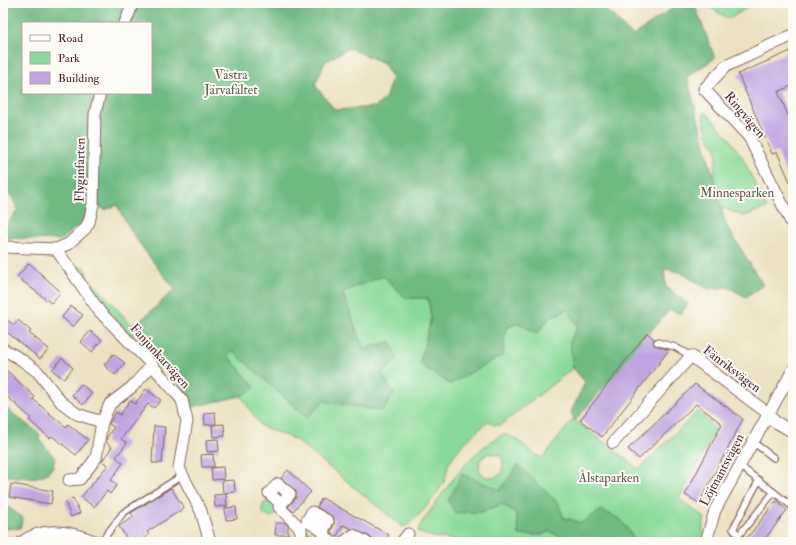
<svg xmlns="http://www.w3.org/2000/svg" width="796" height="545" viewBox="0 0 796 545" font-family="'IM FELL Double Pica',serif">
  <rect width="100%" height="100%" fill="#fdfcf7"/>
  <filter id="ink" filterUnits="userSpaceOnUse"><feTurbulence type="fractalNoise" baseFrequency=".025" numOctaves="2"/><feDisplacementMap in="SourceGraphic" scale="8" xChannelSelector="R" yChannelSelector="G"/><feConvolveMatrix kernelMatrix="1 2 1 2 8 2 1 2 1" color-interpolation-filters="sRGB"/></filter>
  <filter id="wash" filterUnits="userSpaceOnUse"><feTurbulence type="fractalNoise" baseFrequency=".012" numOctaves="4" result="noise"/><feDisplacementMap in="SourceGraphic" scale="16" xChannelSelector="R" yChannelSelector="G"/><feGaussianBlur stdDeviation="0.9" result="paint"/><feColorMatrix in="noise" values="0 0 0 0 0 0 0 0 0 0 0 0 0 0 0 0 0 1.4 0 .05"/><feComposite in="paint" operator="in"/></filter>
  <g filter="url(#wash)">
    <rect width="100%" height="100%" fill="#ece2c1"/>
    <g fill="#89da9a" stroke="#6a7c62" fill-rule="evenodd">
      <path d="M 703,3 L 755,3 L 729,19 Z"/>
      <path d="M 705,111 L 729,138 L 742,157 L 767,208 L 744,216 L 721,207 L 713,178 L 717,155 L 716,148 L 709,139 L 703,119 Z"/>
      <path d="M 73,266 L 85,267 L 88,279 L 100,290 L 138,332 L 131,336 L 80,277 Z"/>
      <path d="M 383,276 L 406,298 L 428,298 L 431,318 L 420,364 L 519,323 L 537,334 L 550,317 L 568,309 L 578,327 L 570,340 L 573,368 L 501,425 L 494,425 L 489,421 C 475,433 460,445 450,461 C 446,468 447,476 444,482 C 439,492 412,527 403,527 L 296,440 L 261,426 L 241,396 L 255,387 L 227,355 L 233,351 L 307,417 L 324,401 L 381,411 L 382,374 L 391,341 L 364,350 L 341,291 Z"/>
      <path d="M 698,411 L 716,430 L 679,499 L 705,518 L 702,531 L 714,542 L 637,542 L 620,519 L 581,523 L 563,517 L 558,503 L 500,491 L 482,512 L 502,504 L 516,513 L 541,535 L 550,531 L 569,542 C 536,542 442,545 418,532 L 420,525 C 444,493 467,452 504,434 L 514,438 L 542,459 L 573,419 L 639,469 ZM 488,453 L 499,455 L 503,461 L 502,473 L 494,478 L 484,476 L 479,470 L 480,460 Z"/>
      <circle cx="270" cy="509" r="8"/>
      <path d="M 304,529 L 319,537 L 321,533 L 329,542 L 302,542 Z"/>
    </g>
    <g fill="#6eba82" stroke="#5c6c56" fill-rule="evenodd">
      <path d="M 3,3 L 595,3 L 612,15 L 633,36 L 680,3 L 694,3 L 715,58 L 687,77 L 726,225 L 763,285 L 746,297 L 728,287 L 708,289 L 680,272 L 664,269 L 666,287 L 688,304 L 681,314 L 669,310 L 575,421 L 571,412 L 585,382 L 573,368 L 570,340 L 578,327 L 568,309 L 550,317 L 537,334 L 519,323 L 506,327 L 503,355 L 450,384 L 420,364 L 431,318 L 428,298 L 406,298 L 383,276 L 342,292 L 364,349 L 391,341 L 397,360 L 382,374 L 394,394 L 382,411 L 324,401 L 307,418 L 233,351 L 227,355 L 255,388 L 241,396 L 188,408 L 185,391 L 131,325 L 139,322 L 175,289 C 154,264 131,235 117,205 L 105,210 L 97,205 L 84,220 L 61,240 L 3,238 L 3,229 L 18,210 L 12,197 L 3,191 ZM 23,23 L 151,23 L 151,93 L 23,93 ZM 349,48 L 384,63 L 392,78 L 385,99 L 375,107 L 335,110 L 315,85 L 325,62 Z"/>
      <path d="M 3,406 L 40,434 L 39,439 L 55,458 C 53,484 20,478 3,475 Z"/>
      <path d="M 518,465 L 558,503 L 563,517 L 581,523 L 601,510 L 620,519 L 637,542 L 569,542 L 550,531 L 541,535 L 519,535 L 516,513 L 502,504 L 482,512 L 455,513 L 448,501 L 462,474 L 500,490 Z"/>
      <path d="M 3,503 L 23,518 L 20,528 L 3,529 Z"/>
    </g>
    <g id="blocks">
      <g fill="#c0a4e1">
        <path d="M 793,50 L 793,85 L 778,92 L 793,126 L 793,189 L 777,152 L 772,154 L 738,74 Z"/>
        <path d="M 29,263 L 61,292 L 51,303 L 17,277 Z"/>
        <path d="M 71,306 L 83,315 L 73,327 L 62,317 Z"/>
        <path d="M 3,317 L 14,325 L 18,320 L 31,331 L 29,333 L 49,349 L 40,359 L 3,329 Z"/>
        <path d="M 90,331 L 102,340 L 92,352 L 81,342 Z"/>
        <path d="M 647,333 L 654,339 L 654,345 L 669,350 L 602,437 L 580,420 Z"/>
        <path d="M 113,354 L 125,363 L 115,375 L 104,365 Z"/>
        <path d="M 62,358 L 73,368 L 64,379 L 52,370 Z"/>
        <path d="M 3,367 L 35,397 L 33,399 L 49,413 L 66,427 L 68,424 L 88,440 L 76,455 L 52,436 L 50,438 L 41,431 L 29,420 L 31,418 L 3,393 Z"/>
        <path d="M 81,384 L 92,393 L 83,405 L 72,395 Z"/>
        <path d="M 695,384 L 743,419 L 699,503 L 685,495 L 722,424 L 696,404 L 639,459 L 628,449 Z"/>
        <path d="M 146,389 L 161,400 L 154,408 L 148,404 L 121,439 L 127,443 L 116,457 L 123,463 L 111,480 L 117,485 L 110,494 L 107,491 L 94,507 L 81,497 L 108,465 L 102,461 L 112,447 L 106,442 L 107,437 L 114,427 L 109,424 L 116,412 L 120,415 L 130,400 L 135,404 Z"/>
        <path d="M 215,412 L 216,424 L 205,425 L 204,413 Z"/>
        <path d="M 224,424 L 225,436 L 213,437 L 212,425 Z"/>
        <path d="M 154,426 L 165,427 L 162,463 L 152,463 Z"/>
        <path d="M 218,439 L 219,451 L 207,452 L 206,440 Z"/>
        <path d="M 213,454 L 214,467 L 202,467 L 201,455 Z"/>
        <path d="M 223,467 L 224,479 L 212,480 L 211,468 Z"/>
        <path d="M 288,470 L 311,492 L 293,511 L 288,507 L 296,498 L 296,491 L 281,478 Z"/>
        <path d="M 234,480 L 235,492 L 223,493 L 222,481 Z"/>
        <path d="M 11,484 L 53,491 L 51,504 L 9,497 Z"/>
        <path d="M 171,488 L 184,508 L 147,532 L 149,535 L 138,542 L 129,542 L 119,526 L 134,517 L 131,513 Z"/>
        <path d="M 226,494 L 227,506 L 215,507 L 214,495 Z"/>
        <path d="M 73,498 L 80,513 L 71,517 L 65,502 Z"/>
        <path d="M 322,498 L 389,535 L 385,542 L 375,542 L 369,536 L 343,525 L 337,536 L 333,534 L 331,532 L 334,524 L 334,518 L 317,507 Z"/>
        <path d="M 776,501 L 787,510 L 771,531 L 762,542 L 744,542 Z"/>
        <path d="M 236,507 L 237,519 L 226,520 L 225,508 Z"/>
        <path d="M 276,523 L 286,523 L 288,526 L 288,535 L 275,535 Z"/>
      </g>
    </g>
  </g>
  <g filter="url(#ink)">
    <use href="#blocks" fill-opacity="0" stroke="#836360" stroke-width="1"/>
    <g fill="none" stroke-linecap="round" stroke-linejoin="round">
      <g stroke="#836360" stroke-width="8">
        <g id="service">
          <path d="M 657,342 L 675,347 L 691,356"/>
          <path d="M 753,442 L 774,458"/>
          <path d="M 740,466 L 793,507"/>
          <path d="M 759,480 L 733,529 L 739,535 L 774,492"/>
          <path d="M 101,542 L 123,513 L 183,475"/>
        </g>
      </g>
      <g stroke="#836360" stroke-width="13">
        <g id="minor">
          <path d="M 125,23 L 133,3"/>
          <path d="M 793,35 L 726,66 L 704,89 L 749,137 L 793,226"/>
          <path d="M 3,247 L 56,249 L 68,244 L 85,229 L 89,222 L 93,204 L 95,114 L 100,93"/>
          <path d="M 56,249 L 100,312 L 152,365 L 182,400 L 187,421 L 179,468 L 201,511 L 210,542"/>
          <path d="M 3,349 L 19,358 L 38,372 L 61,402 L 77,414 L 102,422"/>
          <path d="M 613,443 L 691,356 L 769,414 L 774,421 L 793,432"/>
          <path d="M 69,480 L 80,479 L 96,458 L 102,422 L 110,404 L 132,387 L 152,365"/>
          <path d="M 281,504 L 269,493 L 278,484 L 290,494 L 279,507 L 301,529 L 301,542"/>
          <path d="M 323,531 L 328,521 L 312,512 L 307,521 L 323,531 L 324,535 L 331,542"/>
          <path d="M 22,542 C 45,525 72,532 97,542"/>
          <path d="M 344,542 L 353,535 L 366,542"/>
          <path d="M 402,542 L 408,534"/>
          <path d="M 706,542 L 715,510 L 793,370"/>
        </g>
      </g>
      <use href="#service" stroke="#fff" stroke-width="5.5"/>
      <use href="#minor" stroke="#fff" stroke-width="11"/>
    </g>
  </g>
  <g text-anchor="middle" dominant-baseline="central" stroke-width="4" stroke-linejoin="round" paint-order="stroke">
    <g font-size="13" fill="#5d574c" stroke="#fdfcf7">
      <text x="231" y="75">Västra<tspan x="231" dy="15">Järvafältet</tspan></text>
      <text x="737" y="193">Minnesparken</text>
      <text x="609" y="478">Ålstaparken</text>
    </g>
    <g font-size="13" fill="#4a1f2b" stroke="#fdfcf7">
      <text transform="translate(745 115) rotate(50)">Ringvägen</text>
      <text transform="translate(80 170) rotate(-89)">Flyginfarten</text>
      <text transform="translate(160 356) rotate(48)">Fanjunkarvägen</text>
      <text transform="translate(732 369) rotate(37)">Fänriksvägen</text>
      <text transform="translate(722 470) rotate(-62)">Löjtnantsvägen</text>
    </g>
  </g>
  <rect width="796" height="545" fill="none" stroke="#fdfcf7" stroke-width="16"/>
  <rect x="22" y="22" width="130" height="72" fill="#fdfcf7" stroke="#b5a4a5"/>
  <rect x="30" y="35" width="20" height="6" fill="#ffffff" stroke="#b5a4a5"/>
  <text x="58" y="42" font-size="12" fill="#4a1f2b">Road</text>
  <rect x="30" y="52" width="20" height="12" fill="#89da9a" stroke="#b5a4a5"/>
  <text x="58" y="62" font-size="12" fill="#4a1f2b">Park</text>
  <rect x="30" y="72" width="20" height="12" fill="#c0a4e1" stroke="#b5a4a5"/>
  <text x="58" y="82" font-size="12" fill="#4a1f2b">Building</text>
</svg>
